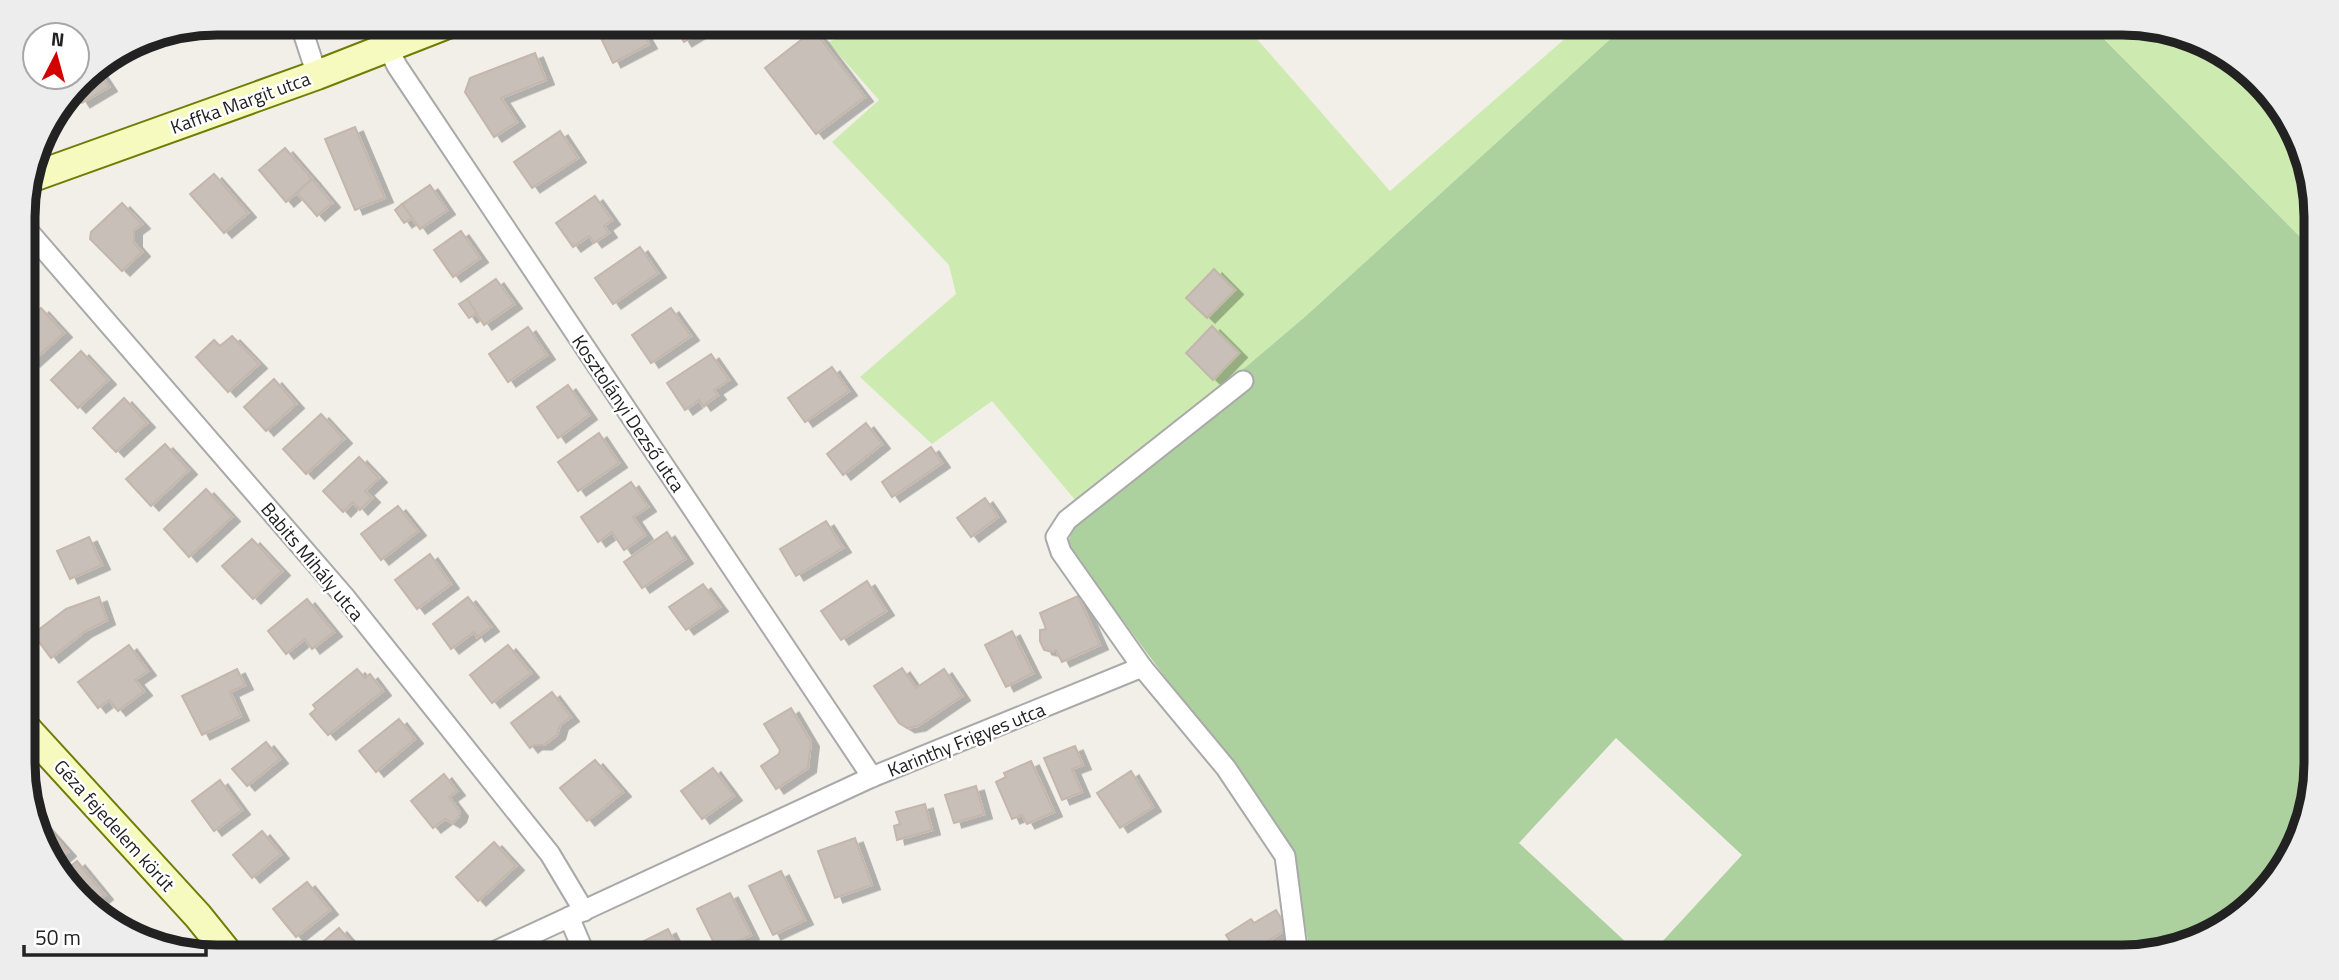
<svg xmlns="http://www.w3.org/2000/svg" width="2339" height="980" viewBox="0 0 2339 980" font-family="'Titillium Web',sans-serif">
  <defs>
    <filter id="shadow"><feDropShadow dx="8" dy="4.5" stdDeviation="0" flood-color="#0004"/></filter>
  </defs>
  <rect width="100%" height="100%" fill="#f2efe9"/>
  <g fill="#cdebb0">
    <path d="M 877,23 L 1243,23 L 1390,191 L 1583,23 L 1628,23 L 1307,315 L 1081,507 L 992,401 L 932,444 L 860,377 L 956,294 L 949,265 L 832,142 L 879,100 L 828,42 Z"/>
    <path d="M 2088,23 L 2122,23 L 2196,37 L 2276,98 L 2315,191 L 2315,252 Z"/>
  </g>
  <path fill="#add19e" d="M 1628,23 L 2088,23 L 2315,252 L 2316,763 L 2302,837 L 2240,917 L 2134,957 L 1648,957 L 1742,855 L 1616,738 L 1519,843 L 1642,957 L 1311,957 L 1290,846 L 1067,545 L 1081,507 L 1307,315 Z"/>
  <g fill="#c7bfb8" stroke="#c4b6ab" stroke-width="2" filter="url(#shadow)">
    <path d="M 621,23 L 637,23 L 649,44 L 613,63 L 599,34 Z"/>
    <path d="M 672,23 L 715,23 L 684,42 Z"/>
    <path d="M 814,30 L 865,97 L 816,134 L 765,68 Z"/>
    <path d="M 535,53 L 546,80 L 501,98 L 517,122 L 494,137 L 465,92 L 470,78 Z"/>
    <path d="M 96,67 L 109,87 L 82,103 L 74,90 L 89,71 Z"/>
    <path d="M 355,127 L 385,198 L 355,210 L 325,139 Z"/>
    <path d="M 560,131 L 578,158 L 532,188 L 514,162 Z"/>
    <path d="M 285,148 L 312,179 L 286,202 L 259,170 Z"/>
    <path d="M 214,174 L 248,213 L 224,233 L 190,194 Z"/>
    <path d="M 312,179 L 332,203 L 317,216 L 297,193 Z"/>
    <path d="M 430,185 L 447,210 L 420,229 L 402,204 Z"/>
    <path d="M 595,196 L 612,220 L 604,226 L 609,233 L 594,243 L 589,236 L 573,247 L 556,223 Z"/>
    <path d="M 122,203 L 142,224 L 134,230 L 134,243 L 142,252 L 122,271 L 90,239 L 91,232 Z"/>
    <path d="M 402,204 L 412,218 L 404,223 L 395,210 Z"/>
    <path d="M 461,231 L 480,258 L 453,277 L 434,250 Z"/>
    <path d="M 640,247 L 658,273 L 613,304 L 595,278 Z"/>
    <path d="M 1214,269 L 1235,290 L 1207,318 L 1186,298 Z"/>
    <path d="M 496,279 L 514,304 L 484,325 L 467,299 Z"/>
    <path d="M 467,299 L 477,313 L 469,318 L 459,304 Z"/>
    <path d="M 41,308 L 64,333 L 32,362 L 24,353 L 23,324 Z"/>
    <path d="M 671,308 L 691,336 L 651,363 L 632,335 Z"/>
    <path d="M 1212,326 L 1239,353 L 1213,380 L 1186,353 Z"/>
    <path d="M 528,327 L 547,355 L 508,382 L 489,354 Z"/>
    <path d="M 232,336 L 259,364 L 228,392 L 196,357 L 214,340 L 220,346 Z"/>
    <path d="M 81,351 L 108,380 L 78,408 L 51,380 Z"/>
    <path d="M 711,354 L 729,380 L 714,390 L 718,395 L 703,406 L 699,400 L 685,410 L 667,383 Z"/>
    <path d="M 832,367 L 849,391 L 805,422 L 788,398 Z"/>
    <path d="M 274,379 L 296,404 L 266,431 L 244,407 Z"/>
    <path d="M 568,385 L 589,415 L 558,438 L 537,407 Z"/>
    <path d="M 124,398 L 147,423 L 116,452 L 93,428 Z"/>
    <path d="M 321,414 L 344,439 L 306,474 L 283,449 Z"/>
    <path d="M 866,423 L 882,444 L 843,475 L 827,454 Z"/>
    <path d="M 599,433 L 619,463 L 578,491 L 558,462 Z"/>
    <path d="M 165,444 L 189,470 L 151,506 L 126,479 Z"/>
    <path d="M 931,447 L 942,463 L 892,497 L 882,482 Z"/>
    <path d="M 359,457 L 379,478 L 365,491 L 372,498 L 360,510 L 353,502 L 343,512 L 323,491 Z"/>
    <path d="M 631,482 L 648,507 L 633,517 L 645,535 L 624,550 L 612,532 L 598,542 L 581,517 Z"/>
    <path d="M 206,489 L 232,517 L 189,557 L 164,529 Z"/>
    <path d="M 985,498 L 998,517 L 971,537 L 957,518 Z"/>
    <path d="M 398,506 L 418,531 L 381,560 L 361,534 Z"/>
    <path d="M 826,521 L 843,548 L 796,576 L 780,549 Z"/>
    <path d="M 667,532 L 685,559 L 642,588 L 624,562 Z"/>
    <path d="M 89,537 L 102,565 L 70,579 L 57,551 Z"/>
    <path d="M 252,539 L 282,571 L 253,599 L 222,566 Z"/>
    <path d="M 430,554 L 451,584 L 417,609 L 395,580 Z"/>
    <path d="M 867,581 L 886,611 L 841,640 L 821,611 Z"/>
    <path d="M 703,584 L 720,607 L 686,630 L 669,607 Z"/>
    <path d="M 1078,596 L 1100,645 L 1062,662 L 1056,650 L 1052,652 L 1044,650 L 1040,641 L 1040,630 L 1046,629 L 1040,613 Z"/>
    <path d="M 99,597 L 107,620 L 84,632 L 51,658 L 33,634 L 66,609 Z"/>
    <path d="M 468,597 L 491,627 L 477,637 L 474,632 L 451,649 L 433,624 Z"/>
    <path d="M 307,599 L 334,632 L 312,649 L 305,639 L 286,654 L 268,631 Z"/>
    <path d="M 1012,631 L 1033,673 L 1006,687 L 985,645 Z"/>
    <path d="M 129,645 L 148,671 L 135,680 L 144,691 L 118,711 L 109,700 L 98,708 L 78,682 Z"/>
    <path d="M 508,645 L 531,673 L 492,703 L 470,675 Z"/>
    <path d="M 902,668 L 916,688 L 944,669 L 962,696 L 918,726 L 907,728 L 899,723 L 874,686 Z"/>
    <path d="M 237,669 L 245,685 L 230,692 L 241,716 L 202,735 L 182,696 Z"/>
    <path d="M 357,669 L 365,678 L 370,674 L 383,691 L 328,735 L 310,714 L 316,709 L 313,705 Z"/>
    <path d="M 552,692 L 571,717 L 560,725 L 557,735 L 544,745 L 534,745 L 530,748 L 511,723 Z"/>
    <path d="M 791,708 L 811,742 L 808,768 L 776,789 L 761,766 L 779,754 L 780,750 L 764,724 Z"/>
    <path d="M 399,719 L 415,739 L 376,772 L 359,751 Z"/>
    <path d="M 266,742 L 280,759 L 247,786 L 232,769 Z"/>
    <path d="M 1075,746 L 1083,765 L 1072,769 L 1082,792 L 1062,800 L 1044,758 Z"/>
    <path d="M 595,760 L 623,792 L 587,821 L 560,788 Z"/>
    <path d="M 1031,761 L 1054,812 L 1027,824 L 1022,815 L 1012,819 L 996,782 L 1006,777 L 1004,773 Z"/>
    <path d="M 713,768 L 734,796 L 702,819 L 681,791 Z"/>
    <path d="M 1131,771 L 1153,807 L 1120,828 L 1097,793 Z"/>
    <path d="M 444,774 L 457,791 L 449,797 L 460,812 L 458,818 L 452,823 L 445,819 L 433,828 L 411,801 Z"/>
    <path d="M 220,780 L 242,810 L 214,831 L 192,801 Z"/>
    <path d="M 976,786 L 984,814 L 954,823 L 945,795 Z"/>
    <path d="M 925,804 L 932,830 L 897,840 L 894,826 L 900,824 L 896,812 Z"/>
    <path d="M 43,824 L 68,852 L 55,863 L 40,826 Z"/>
    <path d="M 262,831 L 281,854 L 252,878 L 233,855 Z"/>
    <path d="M 855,838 L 872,885 L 835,898 L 818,851 Z"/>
    <path d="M 494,842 L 516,866 L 478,901 L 456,877 Z"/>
    <path d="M 77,861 L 105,895 L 93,905 L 63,882 L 60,875 Z"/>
    <path d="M 781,871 L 805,920 L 773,935 L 749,886 Z"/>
    <path d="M 307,882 L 330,910 L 296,937 L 273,909 Z"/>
    <path d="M 730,893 L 751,935 L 718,951 L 697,909 Z"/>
    <path d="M 1276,910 L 1287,929 L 1265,943 L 1274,957 L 1240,957 L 1226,935 L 1251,919 L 1254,923 Z"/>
    <path d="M 339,928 L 364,957 L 316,957 L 311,952 Z"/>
    <path d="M 668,929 L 682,957 L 647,957 L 640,943 Z"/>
  </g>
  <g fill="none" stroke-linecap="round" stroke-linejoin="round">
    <g stroke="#a9a9a9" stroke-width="23">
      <g id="street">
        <path d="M 300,23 L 317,75"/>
        <path d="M 388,48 L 397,66 L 872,777"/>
        <path d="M 23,225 L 344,596 L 550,854 L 584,911"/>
        <path d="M 1142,667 L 1061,552 L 1056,537 L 1067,520 L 1243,381"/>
        <path d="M 569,917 L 586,957"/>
        <path d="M 483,957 L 872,777 L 1142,667 L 1226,768 L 1285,856 L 1298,957"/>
      </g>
    </g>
    <g stroke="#707d05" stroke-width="32">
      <g id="secondary">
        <path d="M 30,178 L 317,75 L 450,23"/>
        <path d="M 24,726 L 198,916 L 231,957"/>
      </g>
    </g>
    <use href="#street" stroke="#fff" stroke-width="19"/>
    <use href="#secondary" stroke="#f7fabf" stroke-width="28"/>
  </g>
  <g text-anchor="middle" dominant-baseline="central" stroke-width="5" stroke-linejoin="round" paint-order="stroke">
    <g font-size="19" fill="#222" stroke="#fff">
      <text transform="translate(240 102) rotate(-20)">Kaffka Margit utca</text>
      <text transform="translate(629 413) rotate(56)">Kosztolányi Dezső utca</text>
      <text transform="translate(313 561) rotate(50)">Babits Mihály utca</text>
      <text transform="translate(966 739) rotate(-22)">Karinthy Frigyes utca</text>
      <text transform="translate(115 825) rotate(48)">Géza fejedelem körút</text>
    </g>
  </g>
  <path d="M0 0H2339V980H0ZM217 35H2122A182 182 0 0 1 2304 217V763A182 182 0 0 1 2122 945H217A182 182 0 0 1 35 763V217A182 182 0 0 1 217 35Z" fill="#ededed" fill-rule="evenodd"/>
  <path fill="none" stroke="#222" stroke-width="9" d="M217 35H2122A182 182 0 0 1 2304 217V763A182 182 0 0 1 2122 945H217A182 182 0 0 1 35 763V217A182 182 0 0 1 217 35Z"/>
  <g transform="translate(56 56) rotate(6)"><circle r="33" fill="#ffffff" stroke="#a7a7a7" stroke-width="2"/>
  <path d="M0-5L12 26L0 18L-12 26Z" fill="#d40000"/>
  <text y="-10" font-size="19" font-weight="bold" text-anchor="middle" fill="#222222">N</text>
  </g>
  <path d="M24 945v10h182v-10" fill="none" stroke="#222222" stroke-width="3.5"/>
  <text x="35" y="945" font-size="21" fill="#222222" stroke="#ffffff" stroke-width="5" paint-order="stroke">50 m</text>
</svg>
